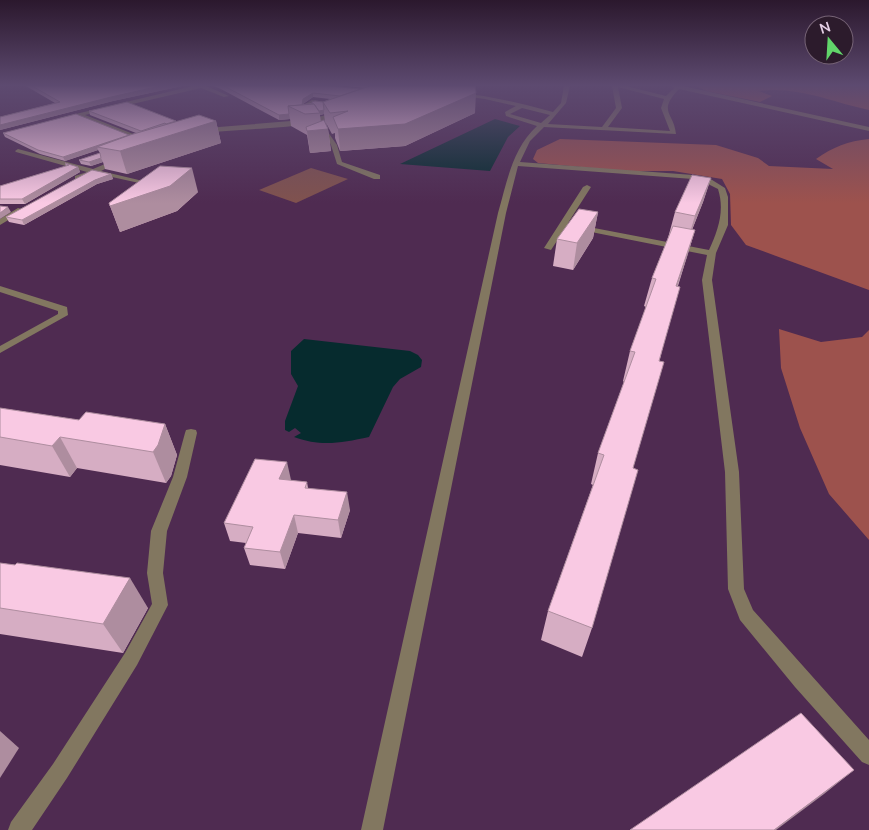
<svg xmlns="http://www.w3.org/2000/svg" width="869" height="830" viewBox="0 0 869 830" font-family="Mulish,sans-serif">
  <rect width="100%" height="100%" fill="#4f2b51"/>
  <path fill="#80524e" d="M 311,168 L 348,179 L 296,203 L 259,190 Z"/>
  <g fill="#9d524d">
    <path d="M 696,86 L 869,86 L 869,110 C 831,102 798,86 759,91 L 772,96 L 760,102 L 706,91 Z"/>
    <path d="M 560,139 L 716,145 L 758,158 L 769,166 L 833,169 L 816,159 C 833,147 848,141 869,139 L 869,290 L 746,245 L 731,225 L 730,194 L 722,179 L 673,171 L 624,171 L 538,163 L 533,159 L 537,150 Z"/>
    <path d="M 779,329 L 821,342 L 862,337 L 869,330 L 869,540 L 829,494 L 800,428 L 781,368 Z"/>
  </g>
  <g fill="#062b2e">
    <path d="M 495,119 L 520,126 L 508,137 L 490,171 L 400,164 Z"/>
    <path d="M 304,339 L 410,351 L 418,355 L 422,360 L 421,367 L 400,379 L 393,387 L 369,437 C 341,443 321,447 294,437 L 301,433 L 295,428 L 289,432 L 285,430 L 285,421 L 298,386 L 291,374 L 291,351 Z"/>
  </g>
  <g fill="none" stroke-linecap="round" stroke-linejoin="round">
    <g fill="#827760" fill-rule="evenodd">
      <path d="M 193,86 L 206,86 L 229,96 L 224,97 L 201,88 L 85,115 L 146,139 L 146,141 L 144,142 L 78,116 L 62,120 L 59,118 Z"/>
      <path d="M 564,86 L 570,86 L 566,103 L 548,124 L 602,127 L 616,108 L 612,86 L 626,86 L 666,96 L 674,88 L 672,86 L 683,86 L 869,127 L 869,131 L 679,89 C 657,112 674,112 676,134 L 544,127 L 530,141 L 520,162 L 693,175 L 709,178 L 725,188 L 728,197 L 728,225 L 716,253 L 712,280 L 739,472 L 744,589 L 753,610 L 869,740 L 869,765 L 862,762 L 795,687 L 740,620 L 728,589 L 725,472 L 702,280 L 707,255 L 566,227 L 551,250 L 544,248 L 583,187 L 587,185 L 591,187 L 568,223 L 709,250 C 718,230 725,211 718,189 L 704,182 L 693,179 L 518,166 L 506,213 L 383,830 L 361,830 L 498,213 C 507,182 512,149 537,126 L 506,116 L 505,112 L 516,106 L 485,99 L 456,95 L 459,93 C 493,96 522,104 553,112 L 561,103 ZM 618,87 L 664,99 L 661,108 L 670,131 L 608,127 L 622,108 ZM 522,108 L 550,115 L 541,123 L 510,114 Z"/>
      <path d="M 312,100 L 342,104 L 339,106 L 315,103 L 311,105 L 307,120 L 341,111 L 344,113 C 315,131 239,127 202,134 L 199,132 L 219,127 L 303,120 L 305,104 Z"/>
      <path d="M 319,125 L 323,125 L 337,145 L 342,162 L 380,175 L 380,179 L 374,179 L 337,164 L 331,145 Z"/>
      <path d="M 18,149 L 93,169 L 117,159 L 121,159 L 121,161 L 101,171 L 143,181 L 139,183 L 94,173 L 81,180 L 75,180 L 75,176 L 87,172 L 16,152 L 15,151 Z"/>
      <path d="M 18,208 L 25,210 L 0,225 L 0,219 Z"/>
      <path d="M 0,286 L 67,307 L 68,315 L 0,353 L 0,346 L 58,314 L 58,311 L 0,292 Z"/>
      <path d="M 191,429 L 196,430 L 197,433 L 187,477 L 167,531 L 163,573 L 168,605 L 137,665 L 67,778 L 32,830 L 8,830 L 11,822 L 53,764 L 125,653 L 152,604 L 147,573 L 151,531 L 173,477 L 185,433 L 186,430 Z"/>
    </g>
  </g>
  <g fill="#d6adc3" fill-rule="evenodd">
    <path d="M 26,86 L 182,86 L 113,101 L 0,130 L 0,117 L 55,103 Z"/>
    <path d="M 214,86 L 330,86 L 361,89 L 364,88 L 347,86 L 475,86 L 475,113 L 405,146 L 340,151 L 335,138 L 335,133 L 332,134 L 326,123 L 328,129 L 331,151 L 310,153 L 307,135 L 291,126 L 290,119 L 279,120 L 221,89 ZM 313,97 L 330,99 L 323,102 L 303,104 ZM 324,114 L 325,122 L 321,122 L 320,115 Z"/>
    <path d="M 89,111 L 176,121 L 216,121 L 221,143 L 127,174 L 105,169 L 103,162 L 91,166 L 81,164 L 79,160 L 100,153 L 98,150 L 65,161 L 40,154 L 5,137 L 3,133 L 129,135 L 136,133 L 90,115 Z"/>
    <path d="M 65,163 L 78,167 L 80,172 L 25,204 L 0,204 L 0,186 L 66,166 Z"/>
    <path d="M 111,174 L 113,179 L 97,184 L 24,225 L 9,222 L 6,217 Z"/>
    <path d="M 711,178 L 703,202 L 692,230 L 695,230 L 678,286 L 633,468 L 592,628 L 582,657 L 541,640 L 548,611 L 593,485 L 591,484 L 598,453 L 624,382 L 623,381 L 630,351 L 646,307 L 644,306 L 652,278 L 668,238 L 675,212 Z"/>
    <path d="M 198,192 L 177,211 L 120,232 L 109,203 Z"/>
    <path d="M 598,212 L 593,238 L 573,270 L 553,266 L 557,239 Z"/>
    <path d="M 0,408 L 79,420 L 165,424 L 177,455 L 171,476 L 166,483 L 77,468 L 70,477 L 0,465 Z"/>
    <path d="M 290,480 L 307,482 L 308,488 L 350,510 L 341,538 L 298,533 L 285,569 L 250,565 L 244,548 L 246,543 L 230,541 L 224,523 L 291,480 Z"/>
    <path d="M 0,563 L 15,565 L 148,608 L 123,653 L 0,634 Z"/>
  </g>
  <g fill="#ae8d9f">
    <path d="M 160,86 L 182,86 L 113,101 L 0,130 L 0,125 L 111,97 Z"/>
    <path d="M 313,93 L 313,97 L 303,104 L 302,113 L 300,112 L 303,99 Z"/>
    <path d="M 476,93 L 475,113 L 405,146 L 340,151 L 338,129 Z"/>
    <path d="M 324,110 L 324,114 L 320,115 L 320,113 L 310,114 Z"/>
    <path d="M 289,114 L 290,119 L 279,120 L 279,115 Z"/>
    <path d="M 216,121 L 221,143 L 127,174 L 120,151 Z"/>
    <path d="M 328,129 L 331,151 L 310,153 L 307,131 Z"/>
    <path d="M 129,135 L 97,147 L 98,150 L 65,161 L 63,157 Z"/>
    <path d="M 101,158 L 103,162 L 91,166 L 89,162 Z"/>
    <path d="M 78,167 L 80,172 L 25,204 L 22,199 Z"/>
    <path d="M 192,168 L 198,192 L 177,211 L 120,232 L 110,206 Z"/>
    <path d="M 111,174 L 113,179 L 97,184 L 24,225 L 22,220 L 95,180 Z"/>
    <path d="M 711,178 L 703,202 L 687,242 L 695,216 Z"/>
    <path d="M 8,207 L 11,212 L 0,219 L 0,213 Z"/>
    <path d="M 598,212 L 593,238 L 573,270 L 577,243 Z"/>
    <path d="M 695,230 L 687,257 L 668,314 L 676,286 Z"/>
    <path d="M 165,424 L 177,455 L 171,476 L 166,483 L 153,452 Z"/>
    <path d="M 60,437 L 77,468 L 70,477 L 52,446 Z"/>
    <path d="M 287,462 L 291,480 L 284,497 L 279,479 Z"/>
    <path d="M 347,492 L 350,510 L 341,538 L 338,520 Z"/>
    <path d="M 294,515 L 298,533 L 285,569 L 280,552 Z"/>
    <path d="M 130,578 L 148,608 L 123,653 L 103,624 Z"/>
    <path d="M 0,731 L 19,748 L 0,778 Z"/>
    <path d="M 854,770 L 824,794 L 776,830 L 774,830 Z"/>
  </g>
  <g fill="#f9c9e3" stroke="#ae8d9f">
    <path d="M 32,86 L 160,86 L 111,97 L 0,125 L 0,117 L 60,102 Z"/>
    <path d="M 224,86 L 330,86 L 361,89 L 340,96 L 313,93 L 303,99 L 302,105 L 288,106 L 289,114 L 279,115 Z"/>
    <path d="M 370,86 L 475,86 L 476,93 L 405,124 L 338,129 L 333,117 L 348,111 L 330,113 L 323,102 Z"/>
    <path d="M 315,101 L 323,102 L 324,110 L 319,111 L 314,104 L 312,104 L 312,102 Z"/>
    <path d="M 127,102 L 176,121 L 166,124 L 165,123 L 141,131 L 89,111 Z"/>
    <path d="M 314,104 L 320,113 L 305,114 L 288,106 Z"/>
    <path d="M 76,114 L 129,135 L 63,157 L 38,150 L 3,133 Z"/>
    <path d="M 199,115 L 216,121 L 120,151 L 97,147 L 130,135 Z"/>
    <path d="M 324,120 L 328,129 L 307,131 L 306,127 Z"/>
    <path d="M 100,153 L 101,158 L 89,162 L 79,160 Z"/>
    <path d="M 65,163 L 78,167 L 22,199 L 0,199 L 0,186 L 69,165 Z"/>
    <path d="M 160,166 L 192,168 L 170,186 L 110,206 L 109,203 Z"/>
    <path d="M 92,170 L 111,174 L 95,180 L 22,220 L 6,217 Z"/>
    <path d="M 692,175 L 711,178 L 695,216 L 675,212 Z"/>
    <path d="M 0,206 L 8,207 L 0,213 Z"/>
    <path d="M 579,209 L 598,212 L 577,243 L 557,239 Z"/>
    <path d="M 673,226 L 695,230 L 676,286 L 680,287 L 659,361 L 664,362 L 633,468 L 638,470 L 592,628 L 548,611 L 604,455 L 598,453 L 635,352 L 630,351 L 656,279 L 652,278 Z"/>
    <path d="M 0,408 L 79,420 L 86,412 L 165,424 L 158,445 L 153,452 L 60,437 L 52,446 L 0,437 Z"/>
    <path d="M 255,459 L 287,462 L 279,479 L 307,482 L 305,488 L 347,492 L 338,520 L 294,515 L 280,552 L 244,548 L 253,527 L 224,523 Z"/>
    <path d="M 0,563 L 15,565 L 17,563 L 130,578 L 103,624 L 0,608 Z"/>
    <path d="M 801,713 L 854,770 L 774,830 L 630,830 Z"/>
  </g>
  <linearGradient id="sky" x2="0" y2="1"><stop stop-color="#2b182d"/><stop offset="0.42" stop-color="#5d4a70"/><stop offset="1" stop-color="#5d4a70" stop-opacity="0"/></linearGradient>
  <rect width="869" height="203" fill="url(#sky)"/>
  <g transform="translate(829 40) rotate(342)"><circle r="24" fill="#2c1b2c" stroke="#766376"/>
  <path d="M0-4L9 19L0 12L-9 19Z" fill="#61d56a"/>
  <text y="-8" font-size="14" font-weight="bold" text-anchor="middle" fill="#e5cfe6">N</text>
  </g>
</svg>
